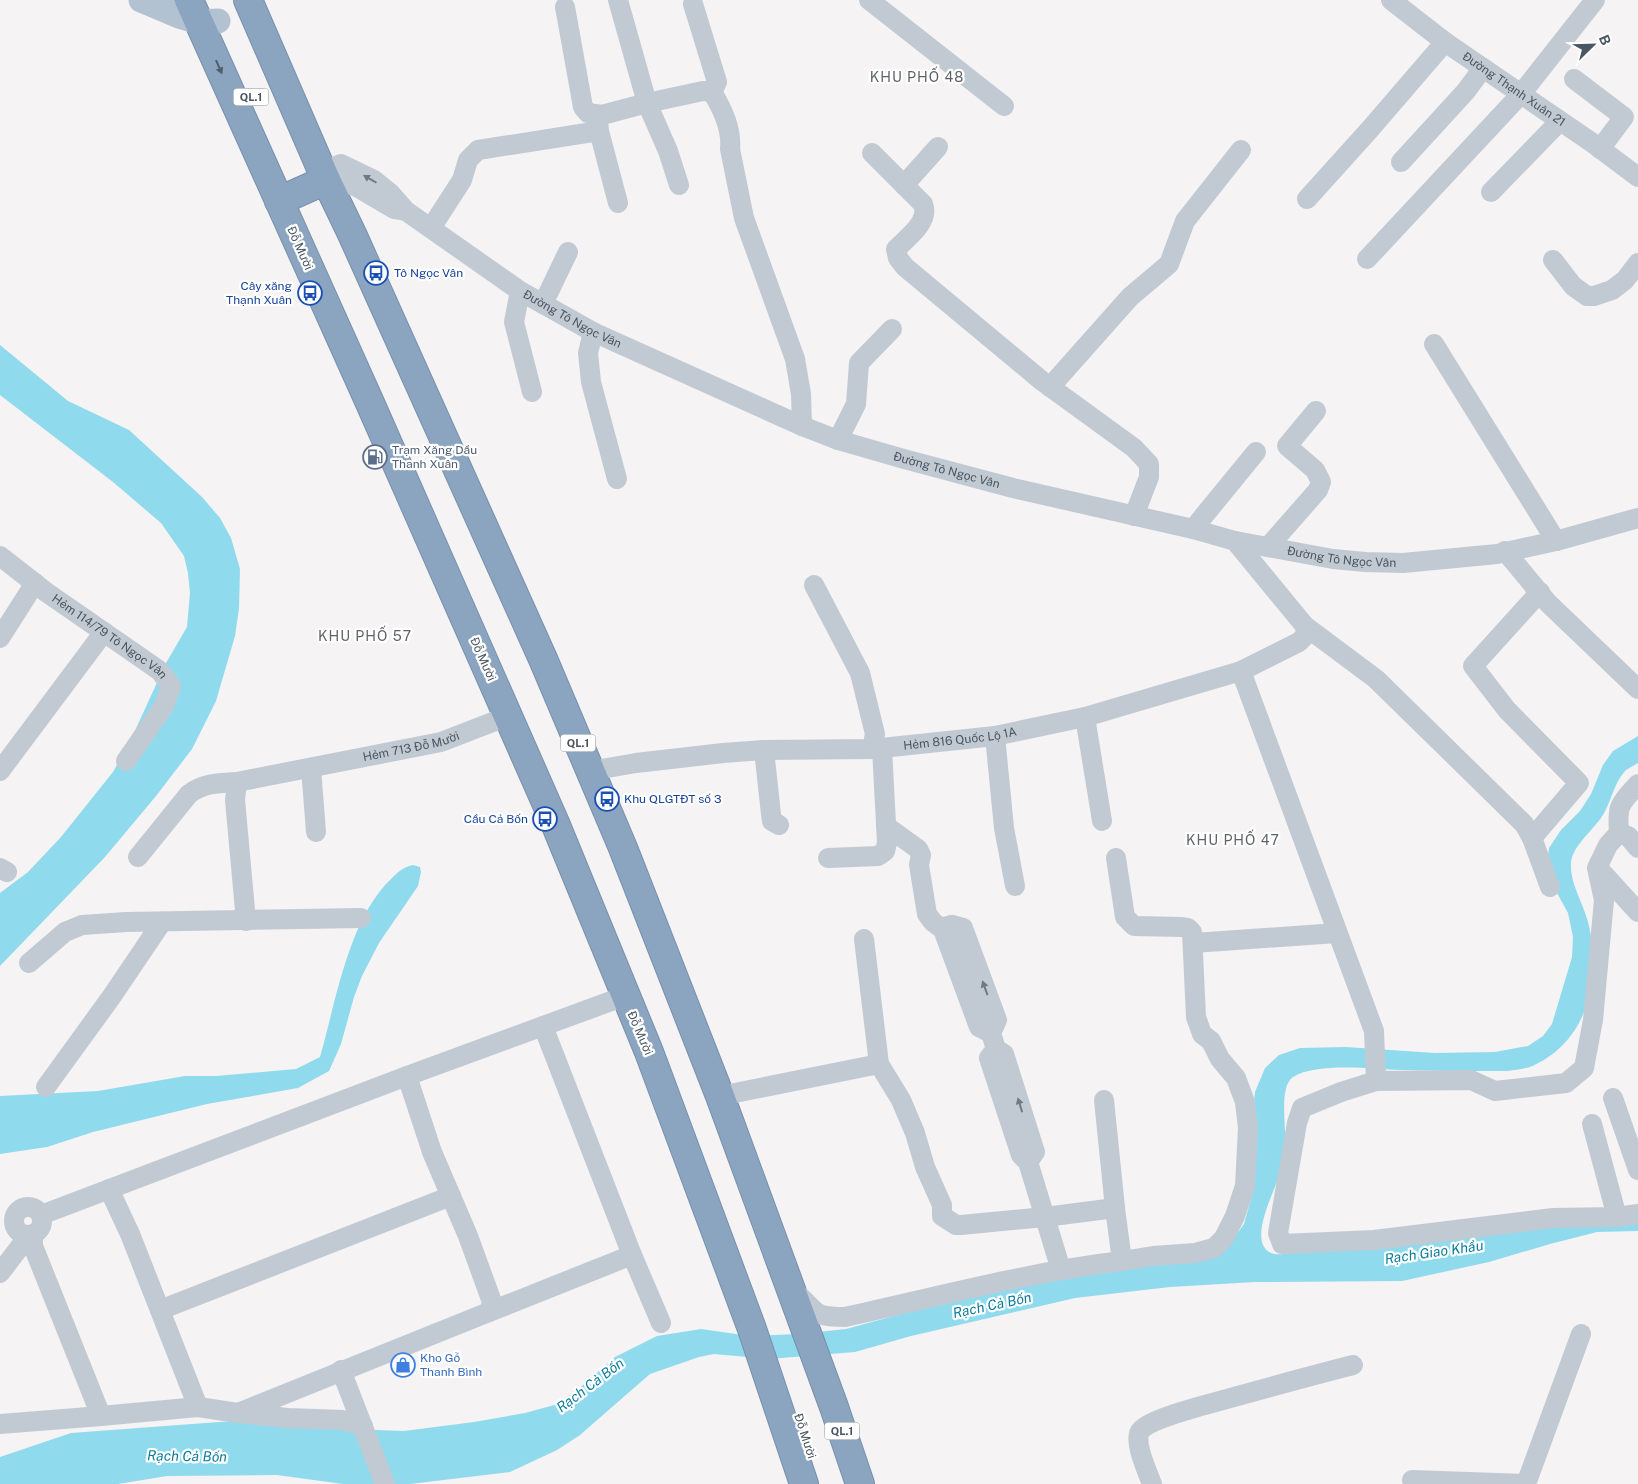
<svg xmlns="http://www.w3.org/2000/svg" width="1638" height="1484" viewBox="0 0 1638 1484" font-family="'Public Sans',sans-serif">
  <rect width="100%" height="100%" fill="#f5f3f3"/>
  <g fill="#90daee">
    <path d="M 0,345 L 68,401 L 129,430 L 202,497 L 220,518 L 231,538 L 240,569 L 239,608 L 235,636 L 216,701 L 192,749 L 156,796 L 105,857 L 0,966 L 0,893 L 28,872 L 61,837 L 113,772 L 133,735 L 166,663 L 187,627 L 190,593 L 188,573 L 184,556 L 161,523 L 113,482 L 0,395 Z"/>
    <path d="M 1638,736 L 1638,763 C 1634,766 1628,768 1625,771 C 1613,784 1611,804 1601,818 C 1591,832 1571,848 1571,864 C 1570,885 1585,906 1589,926 C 1601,982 1587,1043 1530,1067 C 1523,1069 1515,1070 1508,1071 C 1472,1071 1437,1071 1402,1070 C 1373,1069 1317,1062 1293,1077 C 1278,1087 1287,1130 1285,1147 C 1283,1156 1282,1167 1279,1176 C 1274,1193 1247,1242 1271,1253 C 1280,1257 1296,1251 1305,1249 L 1638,1220 L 1638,1231 L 1597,1232 L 1550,1244 L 1489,1262 L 1402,1281 L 1255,1282 L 1170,1287 L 1075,1298 L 911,1336 L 855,1352 L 769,1359 L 714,1354 L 699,1357 L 650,1374 L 580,1435 L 557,1450 L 510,1472 L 410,1484 L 343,1484 L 277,1475 L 167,1476 L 118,1484 L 0,1484 L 0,1457 L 71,1433 L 246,1420 L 350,1429 L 404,1431 L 474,1422 L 525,1413 L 558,1404 L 583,1385 L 615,1357 L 657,1336 L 701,1329 L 750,1336 L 799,1334 L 846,1329 L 975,1294 L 1231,1242 L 1244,1224 L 1253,1192 L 1252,1121 L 1255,1092 L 1265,1068 L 1279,1055 L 1300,1048 L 1346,1047 L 1435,1053 L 1495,1052 L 1528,1046 L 1543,1036 L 1552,1024 L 1572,957 L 1573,937 L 1568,913 L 1551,882 L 1547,868 L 1549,848 L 1561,830 L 1580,811 L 1591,794 L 1603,765 L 1613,751 Z"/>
    <path d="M 413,865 L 420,867 L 421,872 L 418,886 L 379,943 L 362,976 L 354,997 L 341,1044 L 329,1071 L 298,1088 L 207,1104 L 93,1132 L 47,1147 L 0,1154 L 0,1096 L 98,1091 L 185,1076 L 216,1076 L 296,1069 L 320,1057 C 336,1002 348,920 391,879 C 398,872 403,867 413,865 Z"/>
  </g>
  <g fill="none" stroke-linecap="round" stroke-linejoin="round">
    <g stroke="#7690ad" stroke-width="30">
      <g id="highway">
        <path d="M 189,0 L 370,403 L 555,823 L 649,1052 L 752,1329 L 804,1484"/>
        <path d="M 248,0 L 326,180 L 352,234 L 543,659 L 623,848 L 720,1096 L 834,1407 L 860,1484"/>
        <path d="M 279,201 L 326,180"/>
      </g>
    </g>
    <g stroke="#c1cad2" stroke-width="20">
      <path d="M 618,0 L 647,103 L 668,151 L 679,185"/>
      <path d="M 869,0 L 1004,106"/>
      <path id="s1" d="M 1391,0 L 1445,42 L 1594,144 L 1638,177"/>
      <path d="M 693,4 L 717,82 L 712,92"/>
      <path d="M 565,7 L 583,107 L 588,113 L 602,115"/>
      <path d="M 1574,79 L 1624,117 L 1600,149"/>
      <path d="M 872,153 L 923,204 C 930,222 907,238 896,249 L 898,258 L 905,267 L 1042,381 L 1134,448 L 1149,464 L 1149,477 L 1134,516"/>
      <path d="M 1401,162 L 1466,91 L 1483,68"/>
      <path d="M 904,185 L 938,147"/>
      <path d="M 1491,192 L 1560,121"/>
      <path d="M 1307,199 L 1371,128 L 1445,42"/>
      <path d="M 618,203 L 599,131 L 598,121 L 602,115 L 647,103 L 703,91 L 712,92 C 722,108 732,130 730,149 L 744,218 L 795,359 L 801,394 L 802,426"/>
      <path id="s2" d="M 406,211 L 394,209 L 355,186 L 326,180 C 329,170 332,168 341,164 L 374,180 L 390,193 L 406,211 L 520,291 L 593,332 L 802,426 L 838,440 L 904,459 L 1013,488 L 1193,529 L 1235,541 L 1333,559 L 1365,562 L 1403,563 L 1497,554 L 1556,541 L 1638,518"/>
      <path d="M 431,228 L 462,180 L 468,160 L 478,150 L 599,131"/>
      <path d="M 1367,259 L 1521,94 L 1595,0"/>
      <path d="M 1553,260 L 1573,286 L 1587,296 L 1594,296 L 1612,290 L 1625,280 L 1638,263"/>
      <path d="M 520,291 L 514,322 L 532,392"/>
      <path d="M 543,304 L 568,252"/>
      <path d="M 593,332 L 588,353 L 591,382 L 617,479"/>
      <path d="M 1434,344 L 1556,541"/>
      <path d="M 1050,387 L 1130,297 L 1169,264 L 1185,221 L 1241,150"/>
      <path d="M 838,440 L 856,404 L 859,363 L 892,329"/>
      <path d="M 1193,529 L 1256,452"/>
      <path d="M 1235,541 L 1305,626 L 1376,679 L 1524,824 L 1532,838 L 1550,887"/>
      <path d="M 1268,547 L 1318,490 L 1321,482 L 1315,470 L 1287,446 L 1316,411"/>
      <path d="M 1505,551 L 1548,603 L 1638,689"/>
      <path id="s3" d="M 0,556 L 46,592 L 160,671 L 171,686 L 164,706 L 126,761"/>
      <path d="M 814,585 L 860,673 L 875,734 L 872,749"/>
      <path d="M 0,638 L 35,583"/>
      <path d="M 1241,671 L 1374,1031 L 1376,1081"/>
      <path d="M 1085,717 L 1102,821"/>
      <path d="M 995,736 L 1004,828 L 1015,886"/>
      <path d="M 764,750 L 771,814 L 772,821 L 779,825"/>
      <path d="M 311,768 L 316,832"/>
      <path d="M 0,771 L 104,632"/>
      <path id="s4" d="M 590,771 L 636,763 L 723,753 L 764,750 L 872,749 L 995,736 L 1085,717 L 1241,671 L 1299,642 L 1306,635 L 1305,626"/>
      <path d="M 237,782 L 235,800 L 246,921"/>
      <path d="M 886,826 L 918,849 L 921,855 L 919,865 L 927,914 L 933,922 L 941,928 L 952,925"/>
      <path d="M 1619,833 C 1617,805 1619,805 1638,784"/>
      <path d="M 1532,838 L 1579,783 L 1507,710 L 1473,666 L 1540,592"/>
      <path d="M 1638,848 L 1628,836 L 1619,833 L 1608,845 L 1597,868 L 1604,900 L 1593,1020 L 1584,1068 L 1566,1083 L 1495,1091 L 1471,1080 L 1376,1081 L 1341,1092 L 1302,1108 L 1297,1123 L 1278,1233 L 1282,1244 L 1374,1240 L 1553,1218 L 1617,1217 L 1638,1214"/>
      <path id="s5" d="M 138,857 L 189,794 C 204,783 219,783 237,782 L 441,742 L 508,716"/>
      <path d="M 828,858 L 878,856 L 885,851 L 887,843 L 882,748"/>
      <path d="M 0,868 L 7,872"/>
      <path d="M 1599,869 L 1638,912"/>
      <path d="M 864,939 L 879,1064 L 901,1100 L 915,1133 L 925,1167 L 942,1205 L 942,1216 L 956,1225 L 961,1225 L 1045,1217 L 1115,1208 L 1122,1261 L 1153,1256 L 1195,1253 L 1214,1248 L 1224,1238 L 1235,1216 L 1245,1186 L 1248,1128 L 1245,1102 L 1236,1078 L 1220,1059 L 1211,1041 L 1202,1034 L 1196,1017 L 1192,932 L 1188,928 L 1182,927 L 1134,926 L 1125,917 L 1116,858"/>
      <path d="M 1193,943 L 1337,933"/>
      <path d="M 29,963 L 65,932 L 82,925 L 126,922 L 361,918"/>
      <path d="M 991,1033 L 979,1027 L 945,935 L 952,925 L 963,928 L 997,1020 L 991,1033 L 996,1049"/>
      <path d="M 46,1087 L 112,996 L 162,922"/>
      <path d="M 720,1096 L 879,1064"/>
      <path d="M 1613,1098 L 1638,1170"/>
      <path d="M 1104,1100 L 1115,1208"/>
      <path d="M 1592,1124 L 1617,1217"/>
      <path d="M 1028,1162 L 1035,1152 L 1004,1054 L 996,1049 L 989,1058 L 1021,1155 L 1028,1162 L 1061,1270"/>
      <path d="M 109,1189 L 130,1234 L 198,1407"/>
      <circle cx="28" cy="1221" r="14"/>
      <path d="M 41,1215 L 407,1076 L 625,996"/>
      <path d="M 33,1234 L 33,1246 L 101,1416"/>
      <path d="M 632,1255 L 661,1323"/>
      <path d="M 0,1273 L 29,1235"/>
      <path d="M 796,1293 C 819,1312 811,1317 845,1317 C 937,1297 1028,1272 1122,1261"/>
      <path d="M 160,1310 L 451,1196"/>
      <path d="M 489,1312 L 632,1255 L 543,1026"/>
      <path d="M 341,1370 L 385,1484"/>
      <path d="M 238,1413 L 489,1312 L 492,1302 L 468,1236 L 432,1152 L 407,1076"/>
      <path d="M 0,1424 L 101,1416 L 198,1407 L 238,1413 L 288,1418 L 343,1420 L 363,1426"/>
      <path d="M 1412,1480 L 1526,1484"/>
      <path d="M 1152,1484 C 1148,1473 1132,1439 1141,1430 C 1150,1420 1187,1410 1201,1406 C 1252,1392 1302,1378 1353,1365"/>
      <path d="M 1526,1484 L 1581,1334"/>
    </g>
    <path stroke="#b3c2d1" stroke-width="25" d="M 141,0 L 179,16 L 199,22 L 218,21"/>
    <use href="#highway" stroke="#8ba5c1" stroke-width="28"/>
  </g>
  <defs><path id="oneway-solid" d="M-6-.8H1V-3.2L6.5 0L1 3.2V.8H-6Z" transform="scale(1.25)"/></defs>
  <use fill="#505e6b" href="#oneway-solid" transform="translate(219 67) rotate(66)"/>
  <g fill="#6e7983">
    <use href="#oneway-solid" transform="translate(370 179) rotate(-150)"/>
    <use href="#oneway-solid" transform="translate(985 988) rotate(-110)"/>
    <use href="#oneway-solid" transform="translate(1020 1105) rotate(-107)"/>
  </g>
  <defs>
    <g id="bus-ring" transform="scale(1.25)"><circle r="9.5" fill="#fff" stroke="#1a4fb4" stroke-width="1.5"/><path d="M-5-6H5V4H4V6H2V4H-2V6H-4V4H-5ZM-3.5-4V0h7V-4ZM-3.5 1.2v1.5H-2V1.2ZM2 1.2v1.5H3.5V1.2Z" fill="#1a4fb4"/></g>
    <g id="fuel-ring" transform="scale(1.25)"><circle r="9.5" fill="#fff" stroke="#5c6f8a" stroke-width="1.5"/><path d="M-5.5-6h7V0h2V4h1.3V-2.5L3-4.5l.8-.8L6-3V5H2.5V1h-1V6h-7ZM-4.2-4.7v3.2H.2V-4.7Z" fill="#5c6f8a"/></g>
    <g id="shop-ring" transform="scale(1.25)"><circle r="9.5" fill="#fff" stroke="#3f7fe0" stroke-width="1.5"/><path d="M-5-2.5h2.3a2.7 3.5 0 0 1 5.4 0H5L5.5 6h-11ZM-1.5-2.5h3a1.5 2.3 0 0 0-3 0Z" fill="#3f7fe0"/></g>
  </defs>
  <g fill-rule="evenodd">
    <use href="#bus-ring" x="376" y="273"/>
    <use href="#bus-ring" x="310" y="293"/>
    <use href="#fuel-ring" x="375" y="457"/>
    <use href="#bus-ring" x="607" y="799"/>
    <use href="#bus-ring" x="545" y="819"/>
    <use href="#shop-ring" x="403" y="1365"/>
  </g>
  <g text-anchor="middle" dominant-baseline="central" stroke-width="4.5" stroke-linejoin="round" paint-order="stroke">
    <g fill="#fff" stroke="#808990" stroke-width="1">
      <rect x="233.5" y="88.5" width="35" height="17" rx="4"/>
      <rect x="560.5" y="734.5" width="35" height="17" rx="4"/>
      <rect x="824.5" y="1422.5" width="35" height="17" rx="4"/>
    </g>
    <g font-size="11" font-weight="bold" fill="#4a5661">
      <text x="251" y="97">QL.1</text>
      <text x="578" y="743">QL.1</text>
      <text x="842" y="1431">QL.1</text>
    </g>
    <g font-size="12" fill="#4a5661" stroke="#fff">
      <text stroke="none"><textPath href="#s1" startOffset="152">Đường Thạnh Xuân 21</textPath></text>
      <text transform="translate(300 248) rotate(66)">Đỗ Mười</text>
      <text stroke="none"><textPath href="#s2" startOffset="390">Đường Tô Ngọc Vân</textPath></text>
      <text stroke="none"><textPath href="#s2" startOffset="795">Đường Tô Ngọc Vân</textPath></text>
      <text stroke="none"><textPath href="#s2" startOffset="1200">Đường Tô Ngọc Vân</textPath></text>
      <text stroke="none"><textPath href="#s3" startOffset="136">Hẻm 114/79 Tô Ngọc Vân</textPath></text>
      <text transform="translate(483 659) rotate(66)">Đỗ Mười</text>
      <text stroke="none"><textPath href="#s4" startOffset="372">Hẻm 816 Quốc Lộ 1A</textPath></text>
      <text stroke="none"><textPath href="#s5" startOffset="309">Hẻm 713 Đỗ Mười</textPath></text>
      <text transform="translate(640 1033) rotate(67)">Đỗ Mười</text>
      <text transform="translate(805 1436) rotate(72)">Đỗ Mười</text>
    </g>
    <g font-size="12" fill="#164399" stroke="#fff" text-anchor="start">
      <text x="394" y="273">Tô Ngọc Vân</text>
      <text x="292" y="286" text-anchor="end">Cây xăng<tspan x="292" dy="14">Thạnh Xuân</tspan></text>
      <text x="624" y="799">Khu QLGTĐT số 3</text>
      <text x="528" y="819" text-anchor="end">Cầu Cả Bốn</text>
    </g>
    <g font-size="12" fill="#4e5e75" stroke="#fff" text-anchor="start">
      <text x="392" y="450">Trạm Xăng Dầu<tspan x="392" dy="14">Thanh Xuân</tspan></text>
    </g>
    <g font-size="12" fill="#366cbe" stroke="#fff" text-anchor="start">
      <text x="420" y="1358">Kho Gỗ<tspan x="420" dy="14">Thanh Bình</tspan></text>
    </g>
    <g font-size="14" letter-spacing="1" fill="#5f6368" stroke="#fff">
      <text x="917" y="77">KHU PHỐ 48</text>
      <text x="365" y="636">KHU PHỐ 57</text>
      <text x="1233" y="840">KHU PHỐ 47</text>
    </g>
    <g font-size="14" font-style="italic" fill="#0c7c9b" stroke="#fff">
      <text transform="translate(1434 1252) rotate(-8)">Rạch Giao Khẩu</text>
      <text transform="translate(992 1305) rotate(-12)">Rạch Cả Bốn</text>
      <text transform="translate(590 1385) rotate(-37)">Rạch Cả Bốn</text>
      <text transform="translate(187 1456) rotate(1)">Rạch Cả Bốn</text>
    </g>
  </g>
  <g transform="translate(1593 45) rotate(67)" stroke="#ffffff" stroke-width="4" paint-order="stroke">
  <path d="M0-4L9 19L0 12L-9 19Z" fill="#4a5661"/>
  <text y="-8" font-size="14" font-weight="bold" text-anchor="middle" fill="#4a5661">B</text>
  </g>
</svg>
